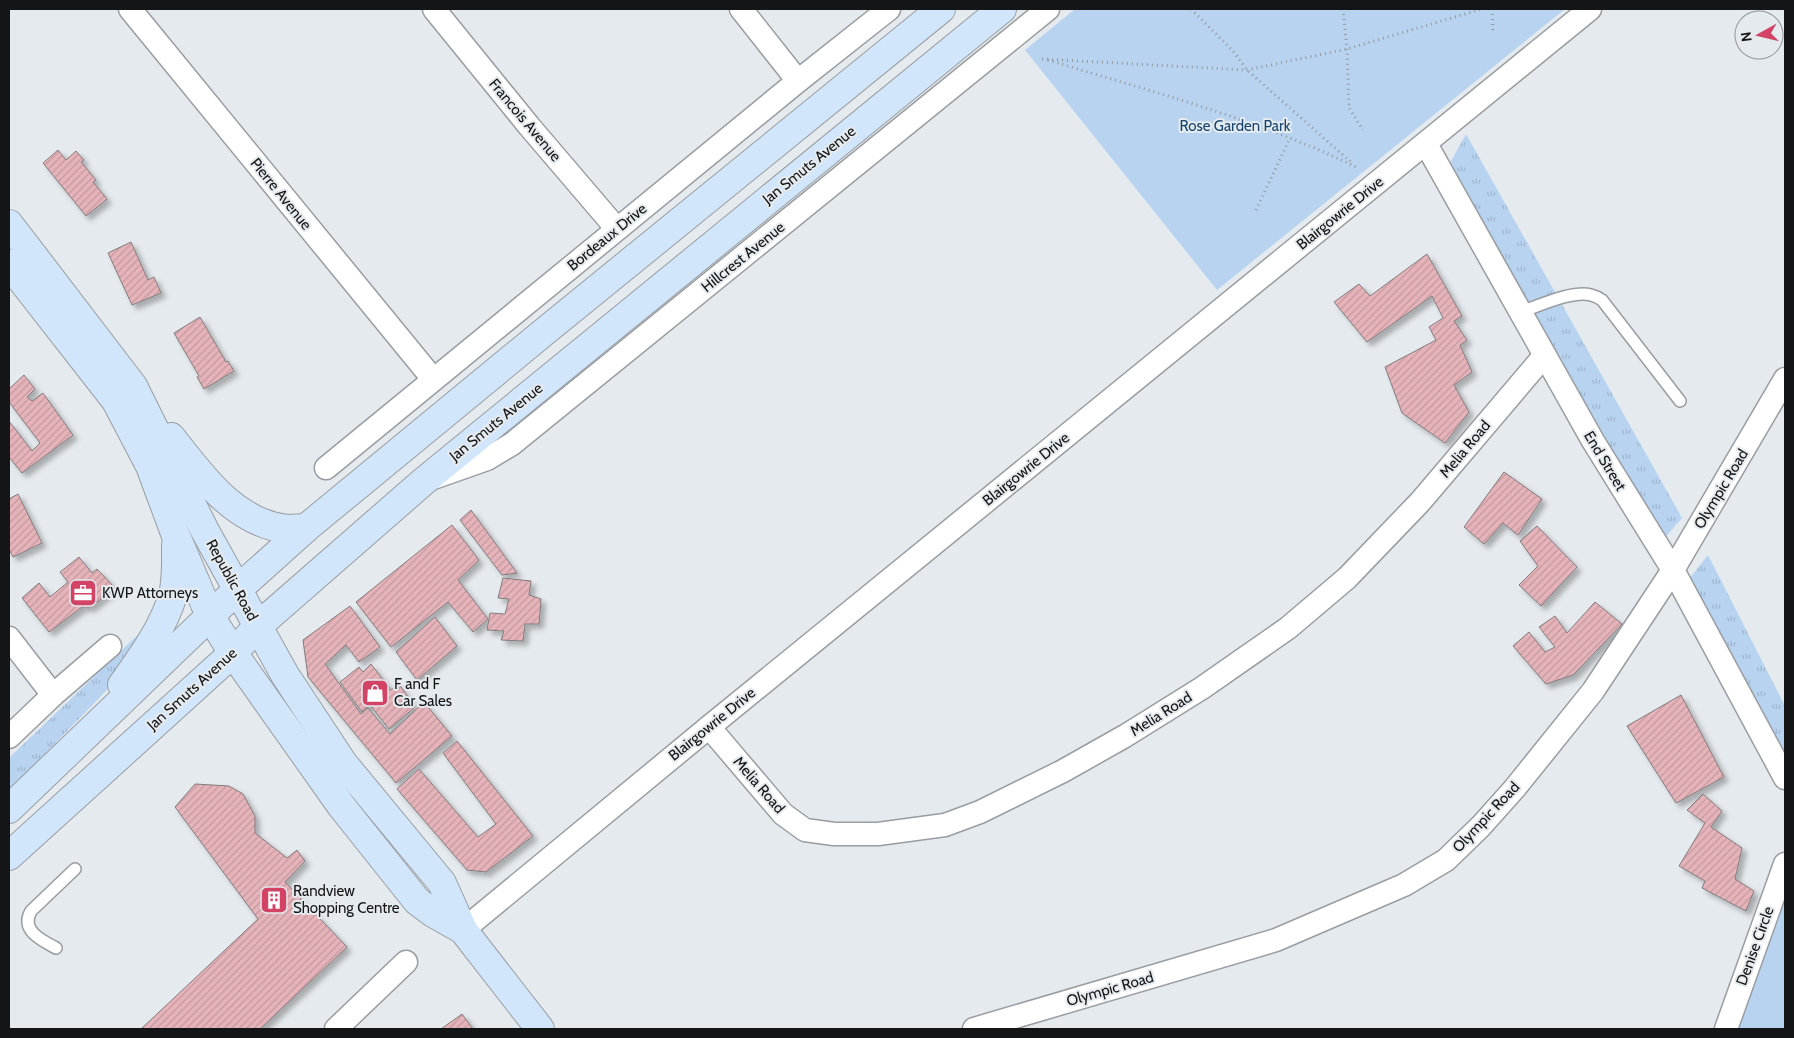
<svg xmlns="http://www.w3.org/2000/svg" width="1794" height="1038" viewBox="0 0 1794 1038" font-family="Cabin,sans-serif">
  <defs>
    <pattern id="grass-tufts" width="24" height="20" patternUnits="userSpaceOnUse" patternTransform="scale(1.25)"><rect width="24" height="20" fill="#b8d3f0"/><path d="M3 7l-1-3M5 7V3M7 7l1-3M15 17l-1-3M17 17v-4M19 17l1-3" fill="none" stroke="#9db4cd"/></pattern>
    <pattern id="building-hatch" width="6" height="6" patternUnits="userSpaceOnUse" patternTransform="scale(1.25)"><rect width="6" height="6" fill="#e5b3b9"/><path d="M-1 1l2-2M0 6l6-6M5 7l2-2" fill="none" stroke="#c4999e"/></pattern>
    <filter id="shadow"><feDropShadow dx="4.5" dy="4.5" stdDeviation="2.5" flood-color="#0004"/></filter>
  </defs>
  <rect width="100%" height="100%" fill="#e5eaee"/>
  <g fill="url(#grass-tufts)">
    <path d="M 1466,134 L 1682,518 L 1663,540 L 1450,163 Z"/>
    <path d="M 1708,555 L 1785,706 L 1785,755 L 1690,578 Z"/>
    <path d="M 147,626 L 106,691 L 9,791 L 9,758 Z"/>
  </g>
  <g fill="#b8d3f0">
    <path d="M 1075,9 L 1565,9 L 1217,290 L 1025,50 Z"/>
    <path d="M 1785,854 L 1785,1029 L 1725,1029 Z"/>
  </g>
  <g fill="url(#building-hatch)" stroke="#817b7c" filter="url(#shadow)">
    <path d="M 58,150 L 66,160 L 76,151 L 84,160 L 81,162 L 96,180 L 93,182 L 107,199 L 86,216 L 43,163 Z"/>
    <path d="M 131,242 L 148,280 L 154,277 L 161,293 L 132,305 L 108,253 Z"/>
    <path d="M 1427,254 L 1462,316 L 1454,321 L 1467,340 L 1460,345 L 1472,372 L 1454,385 L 1469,412 L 1445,443 L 1402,413 L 1385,367 L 1436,340 L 1429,327 L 1443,318 L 1432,296 L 1367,342 L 1334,302 L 1359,284 L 1370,296 Z"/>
    <path d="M 200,317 L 226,362 L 228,361 L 234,371 L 204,389 L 197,377 L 199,376 L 174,333 Z"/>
    <path d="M 24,375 L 35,389 L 27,397 L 32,401 L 43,393 L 73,435 L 22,473 L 9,457 L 9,421 L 32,451 L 40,443 L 9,402 L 9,389 Z"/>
    <path d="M 1504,472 L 1542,499 L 1518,535 L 1503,523 L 1484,544 L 1464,527 Z"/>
    <path d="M 18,494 L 42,543 L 13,557 L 9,549 L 9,499 Z"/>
    <path d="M 471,510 L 517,573 L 502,575 L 460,520 Z"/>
    <path d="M 452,525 L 479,560 L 458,580 L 488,619 L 473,632 L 448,602 L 391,647 L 356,602 Z"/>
    <path d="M 1537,526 L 1577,567 L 1541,606 L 1519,585 L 1538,566 L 1520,541 Z"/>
    <path d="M 79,557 L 92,573 L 97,569 L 115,588 L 91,607 L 82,607 L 49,632 L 22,598 L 39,583 L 50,597 L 68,582 L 60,572 Z"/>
    <path d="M 503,578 L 531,581 L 529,595 L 541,599 L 539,624 L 525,624 L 523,641 L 501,640 L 504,631 L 487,630 L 490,613 L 505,614 L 509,599 L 498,598 Z"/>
    <path d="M 1595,602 L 1622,624 L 1573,675 L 1546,684 L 1513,646 L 1529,632 L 1545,652 L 1555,647 L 1539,627 L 1555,616 L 1567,633 Z"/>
    <path d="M 350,606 L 380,647 L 359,662 L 346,645 L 325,664 L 361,714 L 368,708 L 390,734 L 424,702 L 452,736 L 396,783 L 308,677 L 303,640 Z"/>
    <path d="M 435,617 L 457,646 L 417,680 L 396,652 Z"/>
    <path d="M 371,664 L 391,690 L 399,684 L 415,707 L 389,729 L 370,705 L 362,712 L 340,682 L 359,667 L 363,672 Z"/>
    <path d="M 1681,695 L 1724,777 L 1676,803 L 1627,726 Z"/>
    <path d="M 457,741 L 533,836 L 486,872 L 467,870 L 397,789 L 419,769 L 478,837 L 496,824 L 443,753 Z"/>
    <path d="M 195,784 L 229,786 L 243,794 L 255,816 L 255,833 L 287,858 L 297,850 L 305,861 L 285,882 L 347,947 L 260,1029 L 141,1029 L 258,919 L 175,807 Z"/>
    <path d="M 1703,794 L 1722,811 L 1711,827 L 1742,848 L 1735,879 L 1754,891 L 1746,911 L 1702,888 L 1705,881 L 1679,866 L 1705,823 L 1687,810 Z"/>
    <path d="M 462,1014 L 473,1029 L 441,1029 Z"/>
  </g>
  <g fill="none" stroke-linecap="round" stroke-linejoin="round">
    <g stroke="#999da1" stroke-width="14">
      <g id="service">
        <path d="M 1520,312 C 1539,306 1572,290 1591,295 C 1595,296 1599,298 1602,300 L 1680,401"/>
        <path d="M 56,948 C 41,940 20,930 31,911 L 75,869"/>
      </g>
    </g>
    <g stroke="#999da1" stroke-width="25">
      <g id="minor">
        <path d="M 130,9 L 433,379"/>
        <path d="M 434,9 L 529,126 L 617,229"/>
        <path d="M 741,9 L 798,81"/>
        <path d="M 1426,144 L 1593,441 L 1673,570 L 1785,778"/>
        <path d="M 326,468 L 798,81 L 889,9"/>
        <path d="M 433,478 L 487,459 L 512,444 L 1048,9"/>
        <path d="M 9,638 L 53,695"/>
        <path d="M 709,727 L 783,814 L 805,830 L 834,834 L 878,834 L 945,825 L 980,812 L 1063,771 L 1125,736 L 1202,688 L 1288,628 L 1347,578 L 1420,502 L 1544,356"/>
        <path d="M 9,737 L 53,695 L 110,646"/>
        <path d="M 463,930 L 709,727 L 1590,9"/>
        <path d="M 336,1029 L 406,962"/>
        <path d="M 974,1029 L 1276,940 L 1404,885 L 1446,860 L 1481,826 L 1515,788 L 1593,691 L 1673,570 L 1785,379"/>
        <path d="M 1726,1029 L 1785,864"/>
      </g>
    </g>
    <g stroke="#999da1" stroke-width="30">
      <g id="secondary">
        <path d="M 9,224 L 133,386 L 204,529 L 285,675 L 343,763 L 442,883 L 463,930 L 540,1029"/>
        <path d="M 9,264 L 116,401 L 150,466 L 176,536 L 210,616 L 233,653 L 342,807 L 417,901 L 433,913 L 463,930"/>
        <path d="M 171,437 C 201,475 234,523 287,529 C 293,529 300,528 306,528"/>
        <path d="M 122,685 C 142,657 163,628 173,595 C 177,578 176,561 176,545"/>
        <path d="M 9,809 L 237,590 L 306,528 L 544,332 L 941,9"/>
        <path d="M 9,856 L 233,653 L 258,626 L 424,481 L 1002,9"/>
      </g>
    </g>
    <g stroke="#94989b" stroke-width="3" stroke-dasharray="1 4" stroke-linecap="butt">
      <path d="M 1191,9 L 1233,51 L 1247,70 L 1352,163"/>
      <path d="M 1343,9 L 1347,49 L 1349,108 L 1363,130"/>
      <path d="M 1492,9 L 1493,33"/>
      <path d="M 1042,59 L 1247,70 L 1347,49 L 1482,9"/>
      <path d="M 1048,60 C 1152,92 1258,119 1356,167"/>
      <path d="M 1256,210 L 1290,138"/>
    </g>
    <use href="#service" stroke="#fff" stroke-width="11"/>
    <use href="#minor" stroke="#fff" stroke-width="22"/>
    <use href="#secondary" stroke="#d1e6fb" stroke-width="28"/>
  </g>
  <defs>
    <g id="office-square" transform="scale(1.4375)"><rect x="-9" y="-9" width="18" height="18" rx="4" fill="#d24365" stroke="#e5eaee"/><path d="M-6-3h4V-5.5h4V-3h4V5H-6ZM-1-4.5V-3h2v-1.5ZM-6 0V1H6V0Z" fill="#fff"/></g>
    <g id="shop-square" transform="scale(1.4375)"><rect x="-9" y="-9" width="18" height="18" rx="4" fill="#d24365" stroke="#e5eaee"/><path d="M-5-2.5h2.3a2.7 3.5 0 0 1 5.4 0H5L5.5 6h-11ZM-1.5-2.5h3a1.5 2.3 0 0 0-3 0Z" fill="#fff"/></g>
    <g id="building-square" transform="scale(1.4375)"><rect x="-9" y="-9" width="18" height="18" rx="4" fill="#d24365" stroke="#e5eaee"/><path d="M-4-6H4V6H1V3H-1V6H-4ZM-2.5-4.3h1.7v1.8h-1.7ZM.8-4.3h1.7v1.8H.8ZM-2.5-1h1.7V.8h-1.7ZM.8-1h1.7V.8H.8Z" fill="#fff"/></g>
  </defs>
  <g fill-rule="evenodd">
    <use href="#office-square" x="83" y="593"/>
    <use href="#shop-square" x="375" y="693"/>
    <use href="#building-square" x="274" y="900"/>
  </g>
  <g text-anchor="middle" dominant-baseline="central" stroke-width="4" stroke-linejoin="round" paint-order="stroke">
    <g font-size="15" fill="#131516" stroke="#e5eaee">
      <text transform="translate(525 120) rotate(50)">Francois Avenue</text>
      <text transform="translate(809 165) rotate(-39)">Jan Smuts Avenue</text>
      <text transform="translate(281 194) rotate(51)">Pierre Avenue</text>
      <text transform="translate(1340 213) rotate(-39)">Blairgowrie Drive</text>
      <text transform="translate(607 237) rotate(-39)">Bordeaux Drive</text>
      <text transform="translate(743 257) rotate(-39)">Hillcrest Avenue</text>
      <text transform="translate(496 422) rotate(-39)">Jan Smuts Avenue</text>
      <text transform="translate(1465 449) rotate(-50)">Melia Road</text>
      <text transform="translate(1605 461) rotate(59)">End Street</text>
      <text transform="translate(1026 469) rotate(-39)">Blairgowrie Drive</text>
      <text transform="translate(1721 489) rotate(-59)">Olympic Road</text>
      <text transform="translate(232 580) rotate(61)">Republic Road</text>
      <text transform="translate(192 689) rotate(-42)">Jan Smuts Avenue</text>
      <text transform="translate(1161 714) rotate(-32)">Melia Road</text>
      <text transform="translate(712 724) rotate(-39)">Blairgowrie Drive</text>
      <text transform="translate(759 785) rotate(49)">Melia Road</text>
      <text transform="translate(1486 817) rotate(-47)">Olympic Road</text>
      <text transform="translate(1755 946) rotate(-70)">Denise Circle</text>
      <text transform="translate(1110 989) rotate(-16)">Olympic Road</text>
    </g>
    <g font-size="15" fill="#154570" stroke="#e5eaee">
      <text x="1235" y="126">Rose Garden Park</text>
    </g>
    <g font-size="15" fill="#131516" stroke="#e5eaee" text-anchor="start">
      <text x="102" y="593">KWP Attorneys</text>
      <text x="394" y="684">F and F<tspan x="394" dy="17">Car Sales</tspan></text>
      <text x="293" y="891">Randview<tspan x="293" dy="17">Shopping Centre</tspan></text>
    </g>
  </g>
  <rect width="1794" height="1038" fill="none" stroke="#131516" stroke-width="20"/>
  <g transform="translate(1759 35) rotate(262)"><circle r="24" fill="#e5eaee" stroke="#919598"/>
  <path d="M0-4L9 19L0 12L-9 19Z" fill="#d24365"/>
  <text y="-8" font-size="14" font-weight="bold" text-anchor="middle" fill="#131516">N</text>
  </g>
</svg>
